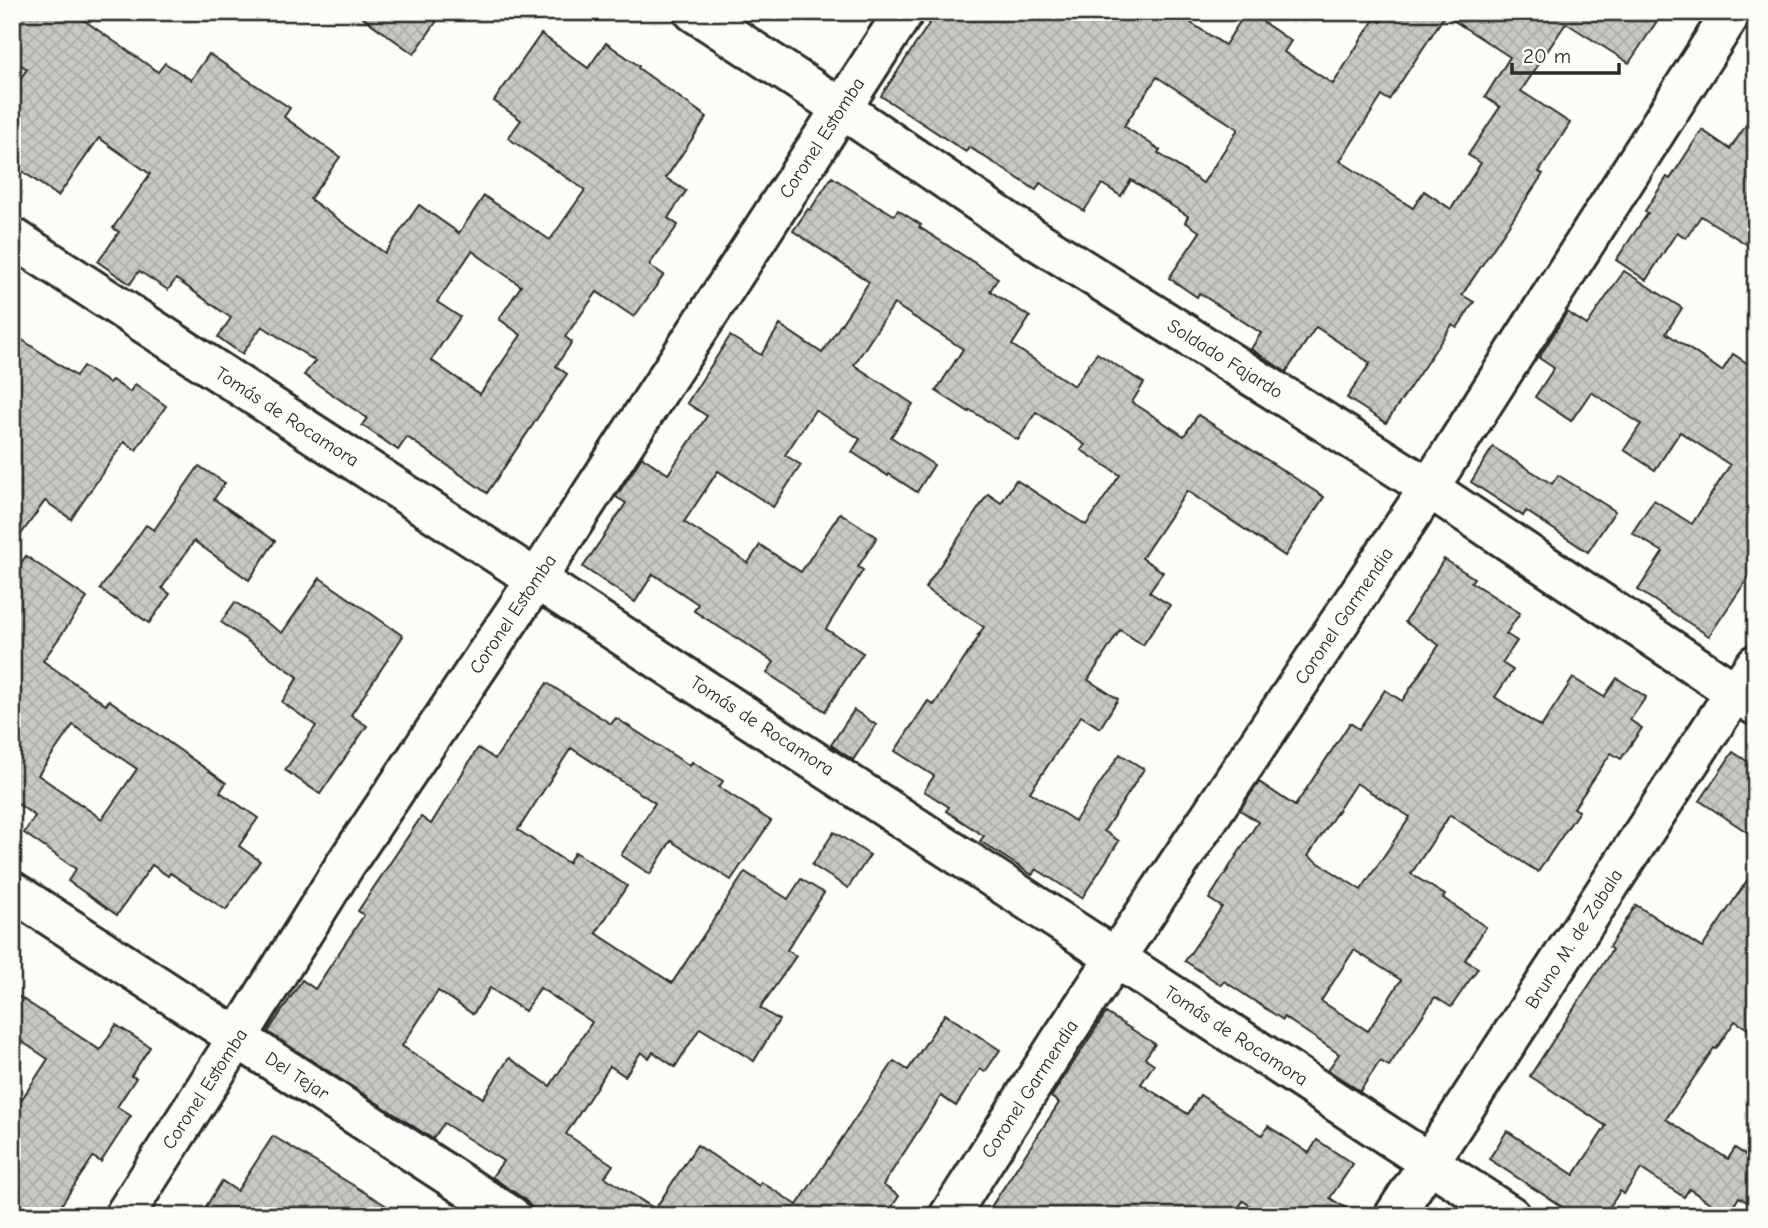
<svg xmlns="http://www.w3.org/2000/svg" width="1768" height="1228" viewBox="0 0 1768 1228" font-family="'Comic Neue',sans-serif">
  <defs>
    <pattern id="building-cross-hatch" width="8" height="8" patternUnits="userSpaceOnUse" patternTransform="scale(1.75)"><rect width="8" height="8" fill="#c9c8c4"/><path d="M0 0l8 8M0 8l8-8" fill="none" stroke="#adaca9"/></pattern>
  </defs>
  <rect width="100%" height="100%" fill="#fdfcf7"/>
  <filter id="ink" filterUnits="userSpaceOnUse"><feTurbulence type="fractalNoise" baseFrequency=".0143" numOctaves="2"/><feDisplacementMap in="SourceGraphic" scale="14" xChannelSelector="R" yChannelSelector="G"/><feConvolveMatrix kernelMatrix="1 2 1 2 8 2 1 2 1" color-interpolation-filters="sRGB"/></filter>
  <g filter="url(#ink)">
    <g fill="url(#building-cross-hatch)" stroke="#2b2b2b" stroke-width="2" fill-rule="evenodd">
      <path d="M 12,12 L 72,12 L 158,72 L 165,63 L 191,80 L 209,54 L 290,108 L 284,117 L 340,157 L 310,199 L 385,253 L 419,205 L 459,233 L 484,196 L 550,240 L 585,190 L 508,138 L 521,120 L 494,101 L 541,34 L 588,68 L 606,43 L 639,66 L 638,68 L 707,117 L 666,178 L 686,191 L 668,218 L 678,225 L 649,265 L 664,275 L 634,317 L 597,292 L 565,337 L 572,342 L 556,366 L 567,374 L 487,493 L 407,437 L 398,450 L 362,425 L 367,418 L 304,375 L 315,361 L 262,326 L 242,354 L 218,337 L 231,318 L 176,279 L 168,290 L 139,271 L 130,284 L 98,262 L 119,232 L 113,228 L 150,174 L 99,138 L 58,196 L 12,164 L 12,91 L 27,69 L 12,59 ZM 472,251 L 521,286 L 499,319 L 521,335 L 480,394 L 431,360 L 460,317 L 437,302 Z"/>
      <path d="M 355,12 L 443,12 L 414,54 Z"/>
      <path d="M 937,12 L 1174,12 L 1225,45 L 1246,12 L 1248,12 L 1291,41 L 1284,52 L 1333,84 L 1375,18 L 1381,22 L 1388,12 L 1663,12 L 1629,63 L 1566,23 L 1521,91 L 1570,123 L 1539,172 L 1543,174 L 1462,295 L 1474,302 L 1457,328 L 1452,325 L 1386,423 L 1347,398 L 1370,363 L 1316,327 L 1286,372 L 1251,349 L 1261,333 L 1199,293 L 1197,297 L 1169,278 L 1200,232 L 1185,222 L 1188,216 L 1131,180 L 1121,196 L 1102,184 L 1084,211 L 1040,183 L 1036,190 L 969,147 L 966,152 L 881,96 ZM 1445,15 L 1510,57 L 1485,97 L 1500,107 L 1468,155 L 1481,163 L 1451,209 L 1424,191 L 1413,208 L 1340,161 L 1382,96 L 1389,100 ZM 1157,77 L 1238,129 L 1203,183 L 1158,153 L 1160,150 L 1124,126 Z"/>
      <path d="M 1756,110 L 1756,250 L 1701,216 L 1686,238 L 1677,232 L 1646,280 L 1616,260 L 1648,213 L 1645,211 L 1667,177 L 1670,179 L 1702,130 L 1730,149 Z"/>
      <path d="M 832,177 L 878,207 L 879,206 L 894,215 L 898,210 L 921,225 L 919,227 L 998,278 L 990,291 L 1030,317 L 1012,345 L 1074,386 L 1097,353 L 1144,383 L 1132,402 L 1184,436 L 1198,415 L 1324,497 L 1285,556 L 1187,491 L 1142,558 L 1163,572 L 1149,592 L 1170,605 L 1143,645 L 1120,630 L 1088,680 L 1118,699 L 1100,728 L 1081,716 L 1030,792 L 1075,821 L 1120,754 L 1144,769 L 1104,831 L 1119,841 L 1082,898 L 1036,869 L 1032,875 L 980,841 L 984,836 L 946,811 L 949,807 L 924,791 L 934,776 L 895,751 L 928,701 L 934,705 L 980,635 L 978,635 L 984,627 L 925,588 L 988,494 L 1001,503 L 1016,480 L 1086,525 L 1120,475 L 1081,450 L 1085,445 L 1036,412 L 1018,440 L 970,410 L 969,412 L 936,391 L 963,349 L 894,304 L 854,365 L 913,404 L 891,437 L 934,465 L 917,492 L 889,474 L 888,476 L 852,452 L 860,439 L 815,410 L 785,455 L 801,465 L 773,507 L 718,471 L 684,522 L 748,563 L 760,545 L 801,572 L 840,513 L 877,537 L 858,567 L 863,570 L 826,629 L 863,653 L 825,711 L 767,673 L 774,662 L 694,611 L 698,604 L 653,574 L 635,602 L 583,567 L 626,503 L 616,497 L 642,457 L 668,474 L 707,416 L 687,403 L 730,336 L 761,355 L 780,325 L 822,353 L 869,282 L 793,231 L 808,209 L 810,210 Z"/>
      <path d="M 1624,271 L 1682,308 L 1666,333 L 1722,371 L 1733,354 L 1756,369 L 1756,566 L 1709,636 L 1638,590 L 1663,552 L 1632,533 L 1654,500 L 1692,524 L 1730,465 L 1680,432 L 1655,470 L 1624,450 L 1641,424 L 1591,392 L 1571,421 L 1535,397 L 1554,368 L 1539,358 L 1567,312 L 1587,325 Z"/>
      <path d="M 12,333 L 76,376 L 83,366 L 109,383 L 112,380 L 130,392 L 135,384 L 166,406 L 136,450 L 124,442 L 71,519 L 45,501 L 12,547 Z"/>
      <path d="M 1493,447 L 1552,484 L 1558,475 L 1615,511 L 1588,552 L 1526,511 L 1523,516 L 1471,482 Z"/>
      <path d="M 199,466 L 225,483 L 214,499 L 275,541 L 249,580 L 194,541 L 162,588 L 170,594 L 149,623 L 100,589 L 146,525 L 154,530 Z"/>
      <path d="M 26,556 L 87,598 L 43,661 L 106,705 L 109,700 L 226,783 L 220,792 L 258,818 L 239,846 L 260,861 L 226,910 L 170,873 L 168,876 L 152,865 L 117,915 L 68,881 L 76,869 L 24,833 L 35,816 L 18,804 L 12,813 L 12,576 ZM 73,725 L 137,769 L 102,819 L 38,775 Z"/>
      <path d="M 1444,559 L 1474,578 L 1471,582 L 1520,613 L 1506,634 L 1517,641 L 1502,663 L 1513,670 L 1495,697 L 1541,727 L 1573,678 L 1604,697 L 1617,678 L 1646,697 L 1630,720 L 1642,728 L 1621,759 L 1611,753 L 1574,808 L 1579,811 L 1538,872 L 1450,815 L 1411,874 L 1445,895 L 1443,898 L 1486,927 L 1465,960 L 1478,968 L 1451,1007 L 1435,997 L 1389,1066 L 1380,1061 L 1360,1091 L 1328,1070 L 1339,1054 L 1284,1017 L 1283,1020 L 1224,981 L 1221,985 L 1185,961 L 1222,907 L 1209,899 L 1258,822 L 1240,810 L 1259,782 L 1295,806 L 1350,723 L 1359,729 L 1385,690 L 1402,701 L 1439,645 L 1405,622 ZM 1356,783 L 1410,817 L 1361,890 L 1308,856 ZM 1354,950 L 1401,980 L 1368,1031 L 1321,1001 Z"/>
      <path d="M 320,578 L 403,636 L 351,715 L 367,726 L 320,794 L 285,770 L 316,726 L 282,702 L 298,677 L 221,622 L 235,602 L 282,633 Z"/>
      <path d="M 547,683 L 611,724 L 616,718 L 690,766 L 692,762 L 723,781 L 719,787 L 771,821 L 731,880 L 671,841 L 650,874 L 621,855 L 655,803 L 571,748 L 518,830 L 568,863 L 575,852 L 627,886 L 596,933 L 672,983 L 745,872 L 788,899 L 801,879 L 824,893 L 787,950 L 796,956 L 760,1008 L 779,1020 L 754,1061 L 700,1028 L 675,1067 L 653,1052 L 649,1058 L 641,1052 L 625,1076 L 610,1066 L 566,1134 L 613,1165 L 605,1177 L 655,1209 L 697,1145 L 759,1186 L 761,1182 L 797,1205 L 894,1061 L 908,1070 L 945,1014 L 1000,1050 L 985,1072 L 980,1069 L 956,1106 L 941,1096 L 883,1185 L 899,1196 L 886,1216 L 543,1216 L 531,1207 L 523,1198 L 492,1177 L 503,1161 L 444,1123 L 433,1139 L 268,1032 L 302,980 L 315,989 L 364,915 L 358,911 L 421,817 L 431,824 L 478,748 L 495,759 ZM 490,988 L 525,1011 L 540,988 L 592,1022 L 550,1086 L 509,1058 L 483,1098 L 402,1046 L 438,991 L 473,1014 Z"/>
      <path d="M 854,710 L 876,725 L 853,760 L 831,745 Z"/>
      <path d="M 1733,752 L 1756,767 L 1756,838 L 1700,801 Z"/>
      <path d="M 834,832 L 870,855 L 848,888 L 812,865 Z"/>
      <path d="M 1756,867 L 1756,1034 L 1735,1021 L 1716,1049 L 1714,1048 L 1666,1119 L 1728,1159 L 1735,1148 L 1756,1162 L 1756,1208 L 1739,1197 L 1728,1215 L 1689,1189 L 1684,1197 L 1641,1169 L 1624,1194 L 1620,1191 L 1604,1216 L 1576,1216 L 1489,1159 L 1507,1131 L 1574,1175 L 1606,1126 L 1530,1076 L 1612,950 L 1609,947 L 1636,905 L 1702,948 Z"/>
      <path d="M 12,992 L 100,1050 L 116,1025 L 150,1047 L 131,1076 L 136,1078 L 117,1107 L 131,1116 L 101,1162 L 93,1157 L 54,1216 L 12,1216 L 12,1114 L 48,1059 L 12,1035 Z"/>
      <path d="M 1106,1013 L 1155,1044 L 1145,1058 L 1154,1064 L 1141,1084 L 1188,1114 L 1200,1095 L 1262,1135 L 1268,1126 L 1309,1153 L 1317,1140 L 1353,1164 L 1330,1198 L 1358,1216 L 1265,1216 L 1243,1201 L 1233,1216 L 985,1216 L 1059,1103 L 1051,1097 Z"/>
      <path d="M 273,1136 L 403,1216 L 200,1216 L 222,1181 L 237,1191 Z"/>
    </g>
    <g fill="none" stroke-linecap="round" stroke-linejoin="round">
      <g stroke="#2b2b2b" stroke-width="44">
        <g id="street">
          <path d="M 694,12 L 841,108 L 1011,224 L 1429,488 L 1756,706"/>
          <path d="M 12,237 L 1511,1216"/>
          <path d="M 12,891 L 511,1216"/>
          <path d="M 124,1216 L 238,1037 L 345,865 L 536,580 L 904,12"/>
          <path d="M 949,1216 L 1062,1038 L 1429,488 L 1732,12"/>
          <path d="M 1394,1216 L 1735,692 L 1756,664"/>
        </g>
      </g>
      <use href="#street" stroke="#fdfcf7" stroke-width="38"/>
    </g>
  </g>
  <g text-anchor="middle" dominant-baseline="central" stroke-width="7" stroke-linejoin="round" paint-order="stroke">
    <g font-size="19" fill="#2b2b2b" stroke="#fdfcf7">
      <text transform="translate(822 138) rotate(-57)">Coronel Estomba</text>
      <text transform="translate(1225 359) rotate(32)">Soldado Fajardo</text>
      <text transform="translate(287 417) rotate(33)">Tomás de Rocamora</text>
      <text transform="translate(513 614) rotate(-56)">Coronel Estomba</text>
      <text transform="translate(1344 616) rotate(-56)">Coronel Garmendia</text>
      <text transform="translate(762 726) rotate(33)">Tomás de Rocamora</text>
      <text transform="translate(1574 939) rotate(-57)">Bruno M. de Zabala</text>
      <text transform="translate(1236 1036) rotate(33)">Tomás de Rocamora</text>
      <text transform="translate(297 1076) rotate(33)">Del Tejar</text>
      <text transform="translate(205 1089) rotate(-57)">Coronel Estomba</text>
      <text transform="translate(1030 1089) rotate(-57)">Coronel Garmendia</text>
    </g>
  </g>
  <rect width="1768" height="1228" fill="none" stroke="#fdfcf7" stroke-width="42"/>
  <rect x="21" y="21" width="1726" height="1186" fill="none" stroke="#2b2b2b" stroke-width="2.5" filter="url(#ink)"/>
  <path d="M1512 63v10h107v-10" fill="none" stroke="#2b2b2b" stroke-width="3.5"/>
  <text x="1523" y="63" font-size="21" fill="#2b2b2b" stroke="#fdfcf7" stroke-width="5" paint-order="stroke">20 m</text>
</svg>
